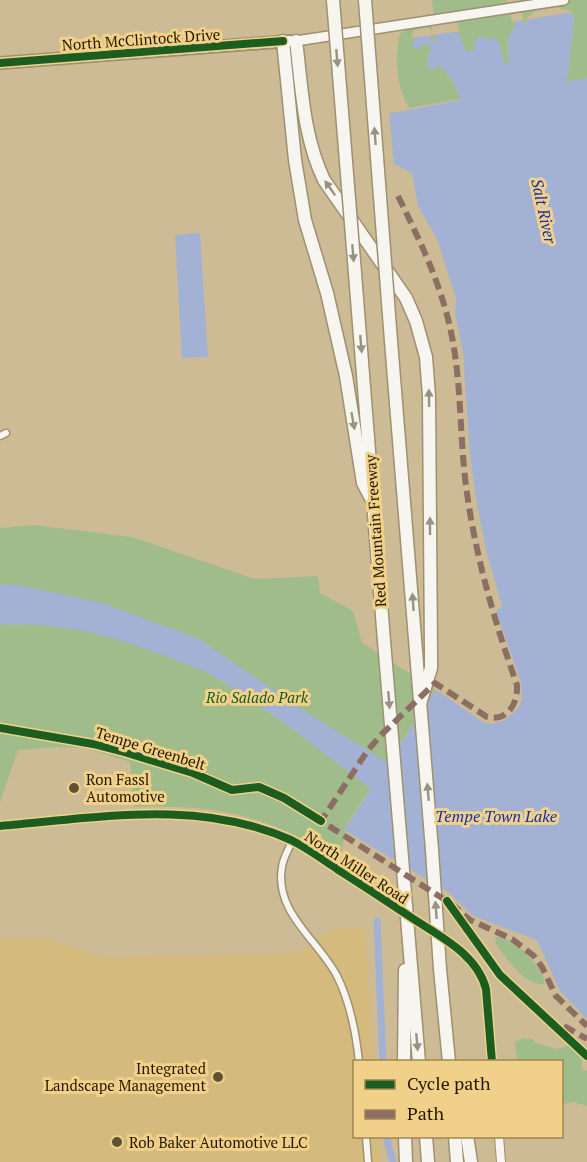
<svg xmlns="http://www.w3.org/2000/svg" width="587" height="1162" viewBox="0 0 587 1162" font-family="'PT Serif',serif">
  <rect width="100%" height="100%" fill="#ccbb94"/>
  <path fill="#d5ba7d" d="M 365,928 L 374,1061 L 354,1062 L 354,1136 L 380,1137 L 381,1162 L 0,1162 L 0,938 L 49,939 L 104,958 L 200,956 L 298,953 L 333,929 Z"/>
  <g fill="#a1bc8b">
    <path d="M 432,0 L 509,0 L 514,12 L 515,26 L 508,38 L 509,63 L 504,63 L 499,42 L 470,52 L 466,51 L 455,26 L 434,42 L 430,40 L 431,36 L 414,36 L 414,41 L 420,48 L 423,43 L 428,44 L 432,50 L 434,70 L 436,66 L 440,66 C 449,74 456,87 461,99 L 409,108 C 396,86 394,58 400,33 L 434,17 Z"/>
    <path d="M 516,0 L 587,0 L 587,78 L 563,82 L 568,75 L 574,18 L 572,14 L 538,12 L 528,21 L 521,23 Z"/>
    <path d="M 35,525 L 132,537 L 255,579 L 318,576 L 320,593 L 353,611 L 362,643 L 436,690 L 347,824 L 339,861 C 272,815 214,804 134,807 L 130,762 L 86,748 L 57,747 L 18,750 L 0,802 L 0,528 Z"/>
    <path d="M 497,937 C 517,939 534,961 544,977 L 544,984 C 526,987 505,957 496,944 L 495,939 Z"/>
    <path d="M 524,1038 L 533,1039 L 535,1043 L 557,1049 L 571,1045 L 583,1057 L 581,1068 L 587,1071 L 587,1106 L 574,1102 L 562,1104 L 562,1062 L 517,1061 L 515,1042 Z"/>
  </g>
  <g fill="#a3b2d4">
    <path d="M 516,0 L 522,23 C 530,22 531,16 538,12 C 547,7 562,12 572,14 L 574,18 L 568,75 L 564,82 L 587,78 L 587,1019 L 560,991 L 537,940 L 473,916 L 448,892 L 344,830 L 371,789 C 320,750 270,710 215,677 C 202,669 187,665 173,659 C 113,636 65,622 0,625 L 0,584 L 17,585 L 103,603 L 199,639 L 306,712 L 388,763 L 436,690 L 483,722 L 491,724 L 505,720 L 519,707 L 522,699 L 521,682 L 497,614 L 497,610 L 502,606 L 487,554 L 477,505 L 470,454 L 463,352 L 455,313 L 456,298 L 437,239 L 418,206 L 412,173 L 391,162 L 387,114 L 461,100 C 457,88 450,74 440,66 L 436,66 L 432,71 L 429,70 L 427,58 L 431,50 L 428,44 L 425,42 L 420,48 L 413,49 L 414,36 L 428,31 L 431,36 L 431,40 L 434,42 L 436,39 L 434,27 L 455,25 L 466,51 L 470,52 L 474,50 L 475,42 L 479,36 L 487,39 L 495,38 L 499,42 L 504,63 L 509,63 L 508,38 L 515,26 L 514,12 Z"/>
    <path d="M 200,233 L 208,357 L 182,358 L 175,235 Z"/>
  </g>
  <g fill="#ccbb94">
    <path d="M 506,0 L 519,0 L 524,20 L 538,9 L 555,7 L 574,12 L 512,22 L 511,12 Z"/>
    <path d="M 450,19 L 457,23 L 460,31 L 411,38 L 414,30 L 429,28 L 432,32 L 432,25 L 437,21 Z"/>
    <path d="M 389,110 L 394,167 L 388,162 L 384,114 Z"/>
  </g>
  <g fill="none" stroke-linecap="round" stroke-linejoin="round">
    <g stroke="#a3b2d4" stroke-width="7">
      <path d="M 377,921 L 383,1062"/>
      <path d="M 386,1136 L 393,1162"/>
    </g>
    <g stroke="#9e9071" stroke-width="9">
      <g id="minor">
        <path d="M 0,436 L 6,433"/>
        <path d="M 292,841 C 289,849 283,858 282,867 C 274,912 318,940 337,976 C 350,1002 356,1033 359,1062"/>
        <path d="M 366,1136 L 368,1162"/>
      </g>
    </g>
    <g stroke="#9e9071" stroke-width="10">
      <g id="tertiary">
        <path d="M 0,826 C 97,818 198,798 291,840 C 307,848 322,859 337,869 C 361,884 385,900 409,916 C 437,935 477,953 486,989 L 492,1062"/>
        <path d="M 499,1136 L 501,1162"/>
      </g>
    </g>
    <g stroke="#9e9071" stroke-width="12">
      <path id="secondary" d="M 296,41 L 564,0"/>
    </g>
    <g stroke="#9e9071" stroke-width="14">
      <path id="primary" d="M 0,63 L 290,41"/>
    </g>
    <g stroke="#9e9071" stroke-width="15">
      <g id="motorway">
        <path d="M 283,41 L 295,160 L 305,220 L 327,293 L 346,376 L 363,483 L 374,504"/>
        <path d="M 296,41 C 302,88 303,136 324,180 L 406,298 L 416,321 L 426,357 L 429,396 L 431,651 L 431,668 L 420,704"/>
        <path d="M 356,286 L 384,641"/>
        <path d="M 391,341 L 432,850"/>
        <path d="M 409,942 L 419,1062"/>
        <path d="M 440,969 L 449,1062"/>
        <path d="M 404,1062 L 405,970"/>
        <path d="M 405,1136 L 406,1162"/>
        <path d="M 426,1136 L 428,1162"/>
        <path d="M 455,1136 L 457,1162"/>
        <path d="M 467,1136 L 471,1162"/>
      </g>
    </g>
    <use href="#minor" stroke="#f7f5ef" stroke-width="6"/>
    <use href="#tertiary" stroke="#f7f5ef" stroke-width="8"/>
    <use href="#secondary" stroke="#f7f5ef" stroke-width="9"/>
    <use href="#primary" stroke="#f7f5ef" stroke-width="10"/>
    <use href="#motorway" stroke="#f7f5ef" stroke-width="12"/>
    <g stroke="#9e9071" stroke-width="15" stroke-linecap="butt">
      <g id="motorway-bridge">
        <path d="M 333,0 L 356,286"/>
        <path d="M 365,0 L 391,341"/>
        <path d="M 384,641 L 409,942"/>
        <path d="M 432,850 L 440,969"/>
      </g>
    </g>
    <use href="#motorway-bridge" stroke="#f7f5ef" stroke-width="12"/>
    <g stroke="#8d6e63" stroke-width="6" stroke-dasharray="12 6" stroke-linecap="butt">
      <path d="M 398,196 C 418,237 438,277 449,323 C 462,377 459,431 466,486 C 475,555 494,620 517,685 C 518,704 507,722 487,717 L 435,683 L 381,735 L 368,750 L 321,821 L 453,905 L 470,920 L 512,939 L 534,956 L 542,967 L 556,996 L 587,1026"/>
      <path d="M 564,1026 L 587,1039"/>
    </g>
    <g stroke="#f1d189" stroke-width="11">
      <g id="cycleway">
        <path d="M 0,63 L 283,41"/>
        <path d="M 0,728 L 93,744 L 124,752 L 193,773 L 232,790 L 259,787 L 284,798 L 321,821"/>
        <path d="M 0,826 C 97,818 198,798 291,840 C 307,848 322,859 337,869 C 361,884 385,900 409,916 C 437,935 477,953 486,989 L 492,1062"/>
        <path d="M 447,901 L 500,975 L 587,1056"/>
      </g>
    </g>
    <use href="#cycleway" stroke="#1b5e20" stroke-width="8"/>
  </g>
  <defs><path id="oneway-solid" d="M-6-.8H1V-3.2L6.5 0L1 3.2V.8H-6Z" transform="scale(1.5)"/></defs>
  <g fill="#989283">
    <use href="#oneway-solid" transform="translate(337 58) rotate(85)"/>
    <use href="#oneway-solid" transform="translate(375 136) rotate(-94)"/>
    <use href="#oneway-solid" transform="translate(330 188) rotate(-125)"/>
    <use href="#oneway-solid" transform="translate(353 253) rotate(85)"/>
    <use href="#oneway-solid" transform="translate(361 344) rotate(85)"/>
    <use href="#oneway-solid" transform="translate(429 398) rotate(-91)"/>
    <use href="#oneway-solid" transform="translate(353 421) rotate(80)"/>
    <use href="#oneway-solid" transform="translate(430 526) rotate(-90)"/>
    <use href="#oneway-solid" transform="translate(413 602) rotate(-94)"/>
    <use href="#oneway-solid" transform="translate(389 700) rotate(85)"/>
    <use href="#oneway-solid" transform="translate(428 792) rotate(-95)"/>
    <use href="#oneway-solid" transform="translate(436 910) rotate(-94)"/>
    <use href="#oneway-solid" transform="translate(417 1042) rotate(85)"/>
  </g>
  <g fill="#5f5234" stroke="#f1d189" stroke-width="2">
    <circle cx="74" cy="788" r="6"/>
    <circle cx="218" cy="1077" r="6"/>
    <circle cx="117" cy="1142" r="6"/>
  </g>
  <g text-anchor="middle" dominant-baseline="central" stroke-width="6" stroke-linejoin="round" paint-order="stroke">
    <g font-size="15" fill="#241900" stroke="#f1d189">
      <text transform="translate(141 39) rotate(-4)">North McClintock Drive</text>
      <text transform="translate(375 531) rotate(-94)">Red Mountain Freeway</text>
      <text transform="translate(151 748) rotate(17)">Tempe Greenbelt</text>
      <text transform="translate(357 867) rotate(33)">North Miller Road</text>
    </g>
    <g font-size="15" font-style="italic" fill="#105d21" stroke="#f1d189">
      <text x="257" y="697">Rio Salado Park</text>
    </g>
    <g font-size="15" fill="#241900" stroke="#f1d189" text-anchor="start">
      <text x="86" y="779">Ron Fassl<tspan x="86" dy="17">Automotive</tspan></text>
      <text x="206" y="1068" text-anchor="end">Integrated<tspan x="206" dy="17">Landscape Management</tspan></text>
      <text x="129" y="1142">Rob Baker Automotive LLC</text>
    </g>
    <g font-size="16" font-style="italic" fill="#1630ac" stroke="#f1d189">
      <text transform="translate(544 211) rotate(78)">Salt River</text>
      <text x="496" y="816">Tempe Town Lake</text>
    </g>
  </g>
  <rect x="353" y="1060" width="210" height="78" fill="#f1d189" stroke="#9f8752" stroke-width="1.5"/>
  <rect x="365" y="1080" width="30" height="9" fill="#1b5e20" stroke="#9f8752" stroke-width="1.5"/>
  <text x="407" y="1090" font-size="18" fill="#241900">Cycle path</text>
  <rect x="365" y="1110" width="30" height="9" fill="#8d6e63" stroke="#9f8752" stroke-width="1.5"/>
  <text x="407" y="1120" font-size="18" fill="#241900">Path</text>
</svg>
